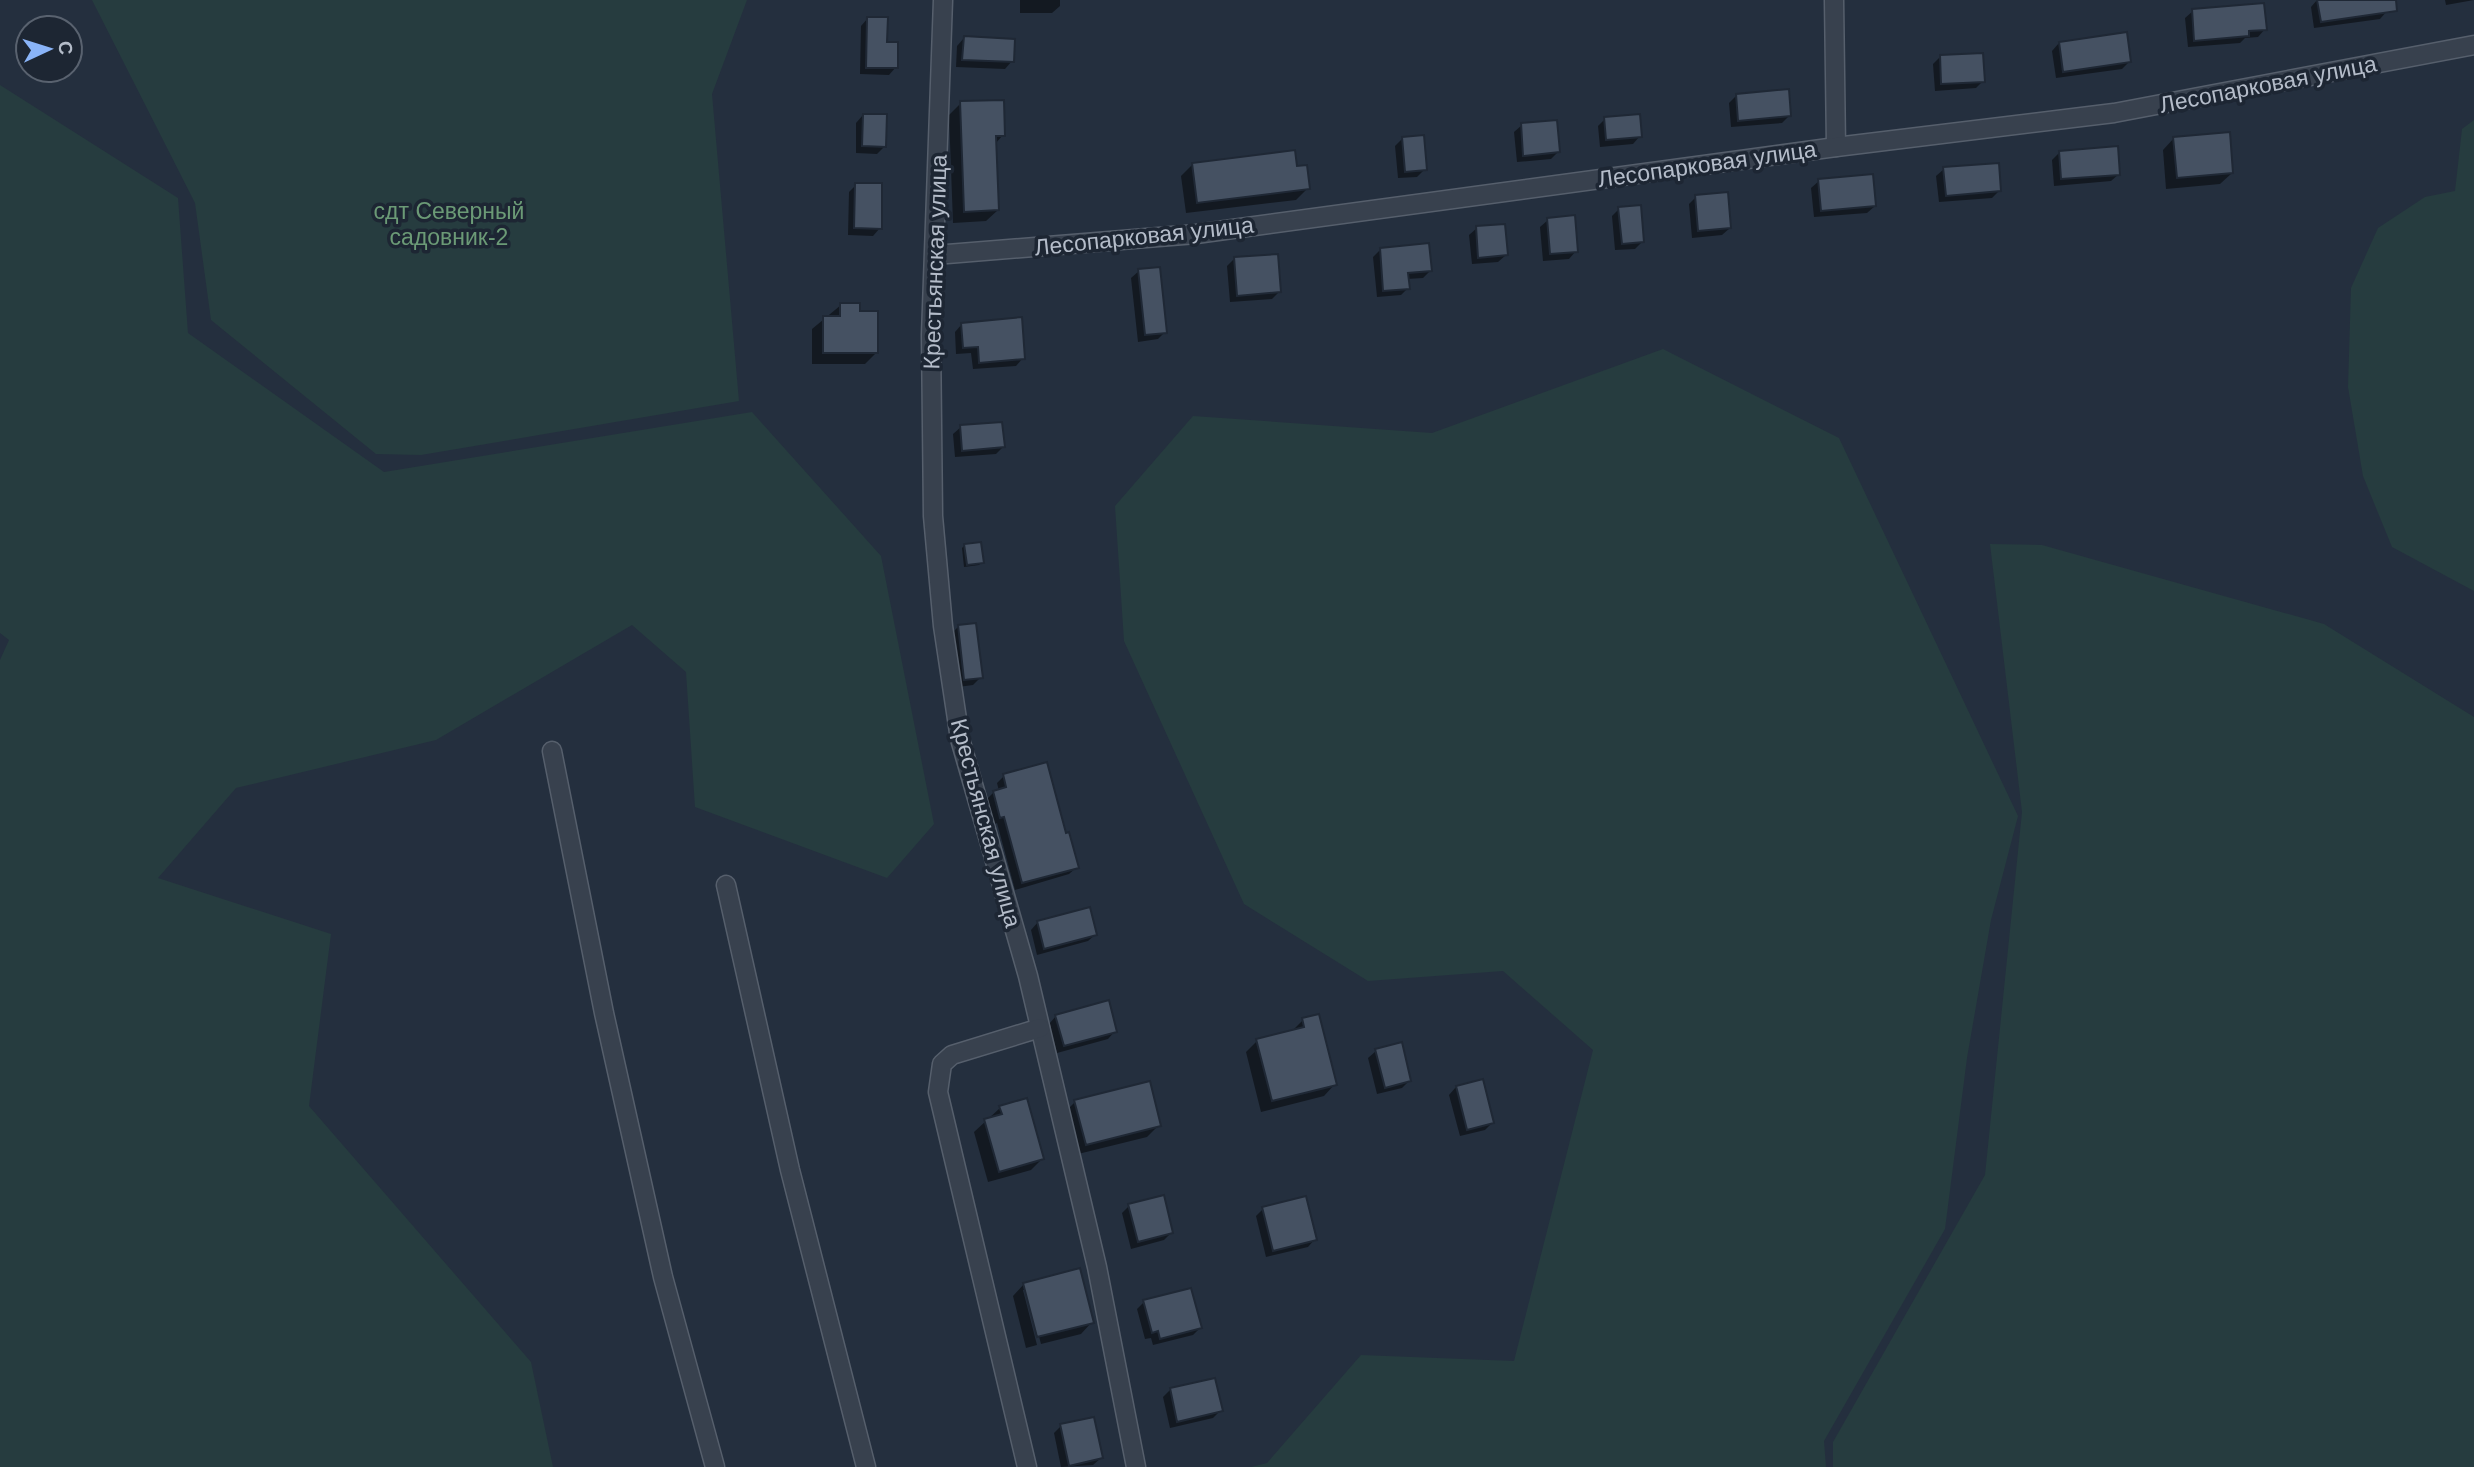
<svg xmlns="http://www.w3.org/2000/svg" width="2474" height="1467" viewBox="0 0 2474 1467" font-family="Helvetica,sans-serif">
  <rect width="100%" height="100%" fill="#242f3e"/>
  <g fill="#263c3f">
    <path d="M 92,0 L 747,0 L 712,94 L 739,401 L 421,455 L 376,454 L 211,320 L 195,203 Z"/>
    <path d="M 0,85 L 178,198 L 188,333 L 384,472 L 752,412 L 881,556 L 934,824 L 887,878 L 695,807 L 686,672 L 632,625 L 436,740 L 236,788 L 158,878 L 331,934 L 309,1106 L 531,1362 L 553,1467 L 0,1467 L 0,660 L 9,640 L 0,633 Z"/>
    <path d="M 2474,120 L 2474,591 L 2392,547 L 2363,476 L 2348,387 L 2351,288 L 2378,228 L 2425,197 L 2455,191 L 2462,129 Z"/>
    <path d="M 1663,349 L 1839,438 L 2018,816 L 1991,920 L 1967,1058 L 1945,1229 L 1824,1441 L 1826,1467 L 1251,1467 L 1267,1463 L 1361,1355 L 1514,1361 L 1593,1050 L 1503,971 L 1368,981 L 1244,904 L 1124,641 L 1115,506 L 1193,416 L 1432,433 Z"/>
    <path d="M 1990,544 L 2042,545 L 2324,624 L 2474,717 L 2474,1467 L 1833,1467 L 1833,1442 L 1985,1175 L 2022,812 Z"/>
  </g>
  <g fill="#0007">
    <path d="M 1020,0 L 1060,0 L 1060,6 L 1052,13 L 1020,13 Z"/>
    <path d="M 2317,0 L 2386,0 L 2387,11 L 2380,19 L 2314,28 L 2311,7 Z"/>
    <path d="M 2445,0 L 2474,0 L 2446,5 Z"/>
    <path d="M 2193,11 L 2265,29 L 2258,37 L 2245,38 L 2240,43 L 2188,47 L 2185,18 Z"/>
    <path d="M 868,18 L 886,44 L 896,67 L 889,75 L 860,74 L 861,26 Z"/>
    <path d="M 964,38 L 1012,61 L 1005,69 L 956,67 L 957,46 Z"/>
    <path d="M 2059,43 L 2129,62 L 2122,69 L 2056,78 L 2052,51 Z"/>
    <path d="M 1940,57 L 1983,81 L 1976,88 L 1935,91 L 1933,64 Z"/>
    <path d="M 1736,96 L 1789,116 L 1782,123 L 1731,127 L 1729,103 Z"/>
    <path d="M 961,103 L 1003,135 L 995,144 L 998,210 L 986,221 L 953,223 L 949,115 Z"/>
    <path d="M 863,115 L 885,146 L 877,154 L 856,153 L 856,123 Z"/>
    <path d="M 1605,119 L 1640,136 L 1633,144 L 1600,147 L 1598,126 Z"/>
    <path d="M 1522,125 L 1558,152 L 1551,159 L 1517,162 L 1514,132 Z"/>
    <path d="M 1403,138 L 1425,169 L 1417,177 L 1398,178 L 1395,146 Z"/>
    <path d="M 2174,138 L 2232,173 L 2220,184 L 2166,189 L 2163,150 Z"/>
    <path d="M 2059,153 L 2119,174 L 2111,181 L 2054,186 L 2052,160 Z"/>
    <path d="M 1193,164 L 1296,168 L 1308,188 L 1296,200 L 1186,213 L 1181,176 Z"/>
    <path d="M 1944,169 L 1999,191 L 1992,198 L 1939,202 L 1936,176 Z"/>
    <path d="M 1819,181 L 1875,206 L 1867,213 L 1814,217 L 1811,188 Z"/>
    <path d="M 856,185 L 880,228 L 873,236 L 848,235 L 849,192 Z"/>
    <path d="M 1696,197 L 1730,228 L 1722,235 L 1692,238 L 1689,204 Z"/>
    <path d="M 1619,209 L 1643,241 L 1635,249 L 1615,250 L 1612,216 Z"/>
    <path d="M 1548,220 L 1576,251 L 1569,259 L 1543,261 L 1540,227 Z"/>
    <path d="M 1477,228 L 1506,255 L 1498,262 L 1472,264 L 1469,235 Z"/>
    <path d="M 1381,249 L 1430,271 L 1423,278 L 1407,279 L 1408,288 L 1401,295 L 1377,297 L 1373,257 Z"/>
    <path d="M 1234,259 L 1280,291 L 1272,299 L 1230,302 L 1227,266 Z"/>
    <path d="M 1139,271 L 1165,332 L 1158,339 L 1138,342 L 1131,278 Z"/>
    <path d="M 841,305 L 858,312 L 876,353 L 865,364 L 812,364 L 812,329 Z"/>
    <path d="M 962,324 L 1023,358 L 1016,366 L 973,369 L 971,353 L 956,354 L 955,332 Z"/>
    <path d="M 961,427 L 1003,447 L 996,454 L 955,457 L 953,434 Z"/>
    <path d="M 965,545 L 982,562 L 979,565 L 964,567 L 962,548 Z"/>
    <path d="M 959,626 L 981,677 L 973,685 L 958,687 L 951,634 Z"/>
    <path d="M 1004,776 L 1065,835 L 1077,867 L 1069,874 L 1015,890 L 997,823 L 993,825 L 986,800 L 994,792 L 999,791 L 997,783 Z"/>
    <path d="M 1038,922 L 1096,934 L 1088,941 L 1037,955 L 1031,930 Z"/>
    <path d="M 1056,1016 L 1115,1031 L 1108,1039 L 1057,1053 L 1049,1024 Z"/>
    <path d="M 1303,1020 L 1335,1084 L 1324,1096 L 1261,1112 L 1246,1052 L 1257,1041 L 1291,1032 Z"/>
    <path d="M 1376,1051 L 1410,1080 L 1402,1088 L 1377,1094 L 1368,1058 Z"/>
    <path d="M 1456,1087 L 1492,1123 L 1485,1130 L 1460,1136 L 1449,1095 Z"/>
    <path d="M 1075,1102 L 1159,1125 L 1147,1137 L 1074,1155 L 1064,1113 Z"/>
    <path d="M 1000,1108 L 1042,1159 L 1031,1170 L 988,1182 L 974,1132 Z"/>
    <path d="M 1129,1206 L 1171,1233 L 1164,1240 L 1131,1249 L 1122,1213 Z"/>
    <path d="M 1263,1209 L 1315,1239 L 1308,1247 L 1266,1257 L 1256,1216 Z"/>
    <path d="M 1024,1284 L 1092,1322 L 1081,1334 L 1041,1344 L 1027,1290 L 1023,1290 L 1037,1345 L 1026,1348 L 1013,1296 Z"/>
    <path d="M 1144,1302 L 1200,1328 L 1193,1335 L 1153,1345 L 1151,1338 L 1145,1339 L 1137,1309 Z"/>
    <path d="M 1170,1390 L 1221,1410 L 1213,1418 L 1170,1428 L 1163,1397 Z"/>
    <path d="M 1061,1426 L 1101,1458 L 1093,1465 L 1061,1467 L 1054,1433 Z"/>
  </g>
  <g fill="#455162" stroke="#1f2835" stroke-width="2">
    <path d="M 2317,0 L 2396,0 L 2397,11 L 2321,22 Z"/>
    <path d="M 2264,3 L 2267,30 L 2249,31 L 2249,36 L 2194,41 L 2192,9 Z"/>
    <path d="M 867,17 L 888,17 L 887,42 L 898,42 L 898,68 L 866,68 Z"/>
    <path d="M 2127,32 L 2131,62 L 2063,72 L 2059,42 Z"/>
    <path d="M 964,36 L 1015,39 L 1014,62 L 962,60 Z"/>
    <path d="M 1983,53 L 1985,82 L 1941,84 L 1940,55 Z"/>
    <path d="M 1789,89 L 1791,116 L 1738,121 L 1736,94 Z"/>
    <path d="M 1004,100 L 1005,136 L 996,136 L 999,210 L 964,212 L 960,101 Z"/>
    <path d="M 863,114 L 887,114 L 886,147 L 862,146 Z"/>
    <path d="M 1640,114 L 1642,137 L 1606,140 L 1604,117 Z"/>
    <path d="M 1557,120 L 1560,152 L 1523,156 L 1521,123 Z"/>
    <path d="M 2230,132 L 2233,173 L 2177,178 L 2173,137 Z"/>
    <path d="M 1424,135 L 1427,170 L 1405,172 L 1402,137 Z"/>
    <path d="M 2118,146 L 2120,175 L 2061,179 L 2059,151 Z"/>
    <path d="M 1295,150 L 1297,166 L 1307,165 L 1310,189 L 1197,203 L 1192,163 Z"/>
    <path d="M 1999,163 L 2001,191 L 1946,196 L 1943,167 Z"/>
    <path d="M 1873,174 L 1876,206 L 1821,211 L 1818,179 Z"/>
    <path d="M 855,183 L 882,183 L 882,229 L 854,228 Z"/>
    <path d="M 1728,192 L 1731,228 L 1698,231 L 1695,195 Z"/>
    <path d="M 1641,205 L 1644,242 L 1622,244 L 1618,207 Z"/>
    <path d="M 1575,215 L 1578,252 L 1550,254 L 1547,218 Z"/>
    <path d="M 1505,224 L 1508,255 L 1478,258 L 1476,226 Z"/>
    <path d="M 1429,243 L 1432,271 L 1408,273 L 1410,289 L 1383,291 L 1380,248 Z"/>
    <path d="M 1278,254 L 1281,292 L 1237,296 L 1234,257 Z"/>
    <path d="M 1160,267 L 1167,333 L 1145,335 L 1138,269 Z"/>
    <path d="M 840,303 L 860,303 L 860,311 L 878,311 L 878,353 L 823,353 L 823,316 L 840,316 Z"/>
    <path d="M 1022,317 L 1025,359 L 979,363 L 978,347 L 963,348 L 961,323 Z"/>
    <path d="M 1002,422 L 1005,447 L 962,451 L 960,425 Z"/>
    <path d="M 981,542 L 984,563 L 967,565 L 964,544 Z"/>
    <path d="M 976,623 L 983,678 L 964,680 L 958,625 Z"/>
    <path d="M 1047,762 L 1066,833 L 1069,832 L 1079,868 L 1022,883 L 1004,817 L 1000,818 L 993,791 L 1006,787 L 1003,774 Z"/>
    <path d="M 1090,907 L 1097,935 L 1044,949 L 1037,921 Z"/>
    <path d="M 1109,1000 L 1117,1032 L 1064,1046 L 1055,1015 Z"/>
    <path d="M 1319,1014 L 1337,1085 L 1272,1101 L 1256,1039 L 1304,1027 L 1302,1018 Z"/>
    <path d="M 1402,1042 L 1411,1081 L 1385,1088 L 1375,1049 Z"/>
    <path d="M 1483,1079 L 1494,1123 L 1467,1130 L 1456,1086 Z"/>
    <path d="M 1150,1081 L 1161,1126 L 1086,1145 L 1074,1100 Z"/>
    <path d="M 1027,1098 L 1044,1159 L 999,1172 L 984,1119 L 1002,1114 L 999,1106 Z"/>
    <path d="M 1164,1195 L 1173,1233 L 1138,1242 L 1128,1204 Z"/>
    <path d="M 1306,1196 L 1317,1240 L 1273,1251 L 1262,1207 Z"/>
    <path d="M 1080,1268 L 1094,1323 L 1037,1337 L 1023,1283 Z"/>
    <path d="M 1191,1288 L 1202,1328 L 1160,1339 L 1158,1331 L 1152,1333 L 1143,1300 Z"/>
    <path d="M 1215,1378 L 1223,1411 L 1177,1422 L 1170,1388 Z"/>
    <path d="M 1094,1417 L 1103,1458 L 1069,1466 L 1060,1424 Z"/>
  </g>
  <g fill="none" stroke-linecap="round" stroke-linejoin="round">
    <g stroke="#565f6c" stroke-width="21">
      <g id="minor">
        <path d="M 943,0 L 931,335 L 933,516 L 943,626 L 960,739 L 1028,976 L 1097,1267 L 1136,1467"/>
        <path d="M 1834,0 L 1836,147"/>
        <path d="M 935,255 L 1196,234 L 1836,147 L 2114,113 L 2474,45"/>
        <path d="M 552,751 L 604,1013 L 663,1277 L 715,1467"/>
        <path d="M 726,885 L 790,1170 L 866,1467"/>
        <path d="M 1027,1467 L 938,1092 L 942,1064 L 952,1055 L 1040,1028"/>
      </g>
    </g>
    <use href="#minor" stroke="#38414e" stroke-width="18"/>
  </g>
  <g text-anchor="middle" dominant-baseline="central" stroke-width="7" stroke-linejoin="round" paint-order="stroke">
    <g font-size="23" fill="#b4bcc9" stroke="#1d2633">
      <text transform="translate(2268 84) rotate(-11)">Лесопарковая улица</text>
      <text transform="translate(1707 164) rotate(-8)">Лесопарковая улица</text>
      <text transform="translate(1144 236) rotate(-6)">Лесопарковая улица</text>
      <text transform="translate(935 262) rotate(-88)">Крестьянская улица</text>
      <text transform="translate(986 823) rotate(75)">Крестьянская улица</text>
    </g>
    <g font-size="23" fill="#6b9a76" stroke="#1d2633">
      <text x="449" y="211">сдт Северный<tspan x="449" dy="26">садовник-2</tspan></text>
    </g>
  </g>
  <g transform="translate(49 49) rotate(86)"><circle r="33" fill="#1d2633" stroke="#59626f" stroke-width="2"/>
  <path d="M0-5L12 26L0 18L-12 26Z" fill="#8ab4f8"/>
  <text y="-10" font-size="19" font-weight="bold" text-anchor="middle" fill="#b4bcc9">С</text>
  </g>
</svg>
